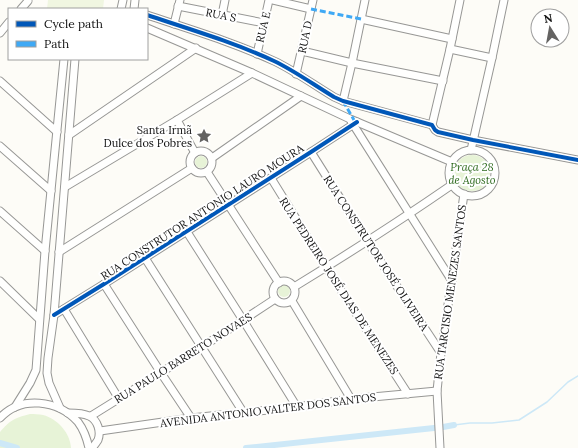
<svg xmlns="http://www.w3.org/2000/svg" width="578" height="448" viewBox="0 0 578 448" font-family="Lora,serif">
  <rect width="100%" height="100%" fill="#fdfcf7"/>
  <g fill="#e7f3d7">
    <circle cx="472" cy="173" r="18"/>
    <circle cx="201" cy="162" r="6"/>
    <circle cx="284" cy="291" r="6"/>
    <path d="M 30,414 C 34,414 39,414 43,415 C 58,419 70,433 71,448 L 0,448 L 0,432 C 10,420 15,418 30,414 Z"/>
  </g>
  <path fill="#f0f6e1" d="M 48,0 L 104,0 L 103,9 L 47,9 Z"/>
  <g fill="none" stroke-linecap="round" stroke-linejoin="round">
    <path stroke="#cde8f7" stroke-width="1.5" d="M 454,425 L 470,423 L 492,423 L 519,420 L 547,402 L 568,382 L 578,376"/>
    <g stroke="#cde8f7" stroke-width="6">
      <path d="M 443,427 L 454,425"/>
      <path d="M 0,443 L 17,448"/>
      <path d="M 246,448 L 434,428"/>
    </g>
    <g stroke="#979795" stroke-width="9">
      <g id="minor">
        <path d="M 273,0 L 311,9"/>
        <path d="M 178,6 L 264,23"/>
        <path d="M 21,9 L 28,1"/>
        <path d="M 121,9 L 123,0"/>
        <path d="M 134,9 L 135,0"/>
        <path d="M 147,15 C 189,29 233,42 274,61 C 295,71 314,85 334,97 L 343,101 L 432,125 L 435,130 L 438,132 L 473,140 L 578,160"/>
        <path d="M 222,15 L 225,0"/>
        <path d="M 361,19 L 452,39"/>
        <path d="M 174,24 L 180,0"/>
        <path d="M 147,28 L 252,73 L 350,119 L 452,162"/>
        <path d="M 0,33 L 9,22"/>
        <path d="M 450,49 L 492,58"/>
        <path d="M 302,51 L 352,63 L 443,81"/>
        <path d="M 257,54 L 269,0"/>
        <path d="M 296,74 L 313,0"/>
        <path d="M 0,81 L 57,132"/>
        <path d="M 343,101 L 352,63 L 365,0"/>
        <path d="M 177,120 L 195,153"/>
        <path d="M 351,121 L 452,281"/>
        <path d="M 432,125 L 450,49 L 460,0"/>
        <path d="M 69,135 L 196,48"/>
        <path d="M 0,146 L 51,191"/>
        <path d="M 471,150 L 492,58 L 504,0"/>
        <circle cx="472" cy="173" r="23"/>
        <circle cx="201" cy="162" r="11"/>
        <path d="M 311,152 L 367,241 L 441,353"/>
        <path d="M 212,158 L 301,96"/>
        <path d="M 207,172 L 279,283"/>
        <path d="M 271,178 L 326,267 L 408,394"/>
        <path d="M 65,187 L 177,120 L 252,73"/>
        <path d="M 0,211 L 45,251"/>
        <path d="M 187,232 L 243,320 L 297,407"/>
        <path d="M 59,252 L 192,168"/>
        <path d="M 145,258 L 243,412"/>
        <circle cx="284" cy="292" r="11"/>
        <path d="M 0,281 L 39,319"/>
        <path d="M 104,284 L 161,373 L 191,418"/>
        <path d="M 294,287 C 348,254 401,220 453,184"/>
        <path d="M 292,301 L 351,399"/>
        <path d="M 64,309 L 119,399"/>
        <path d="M 54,315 L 104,284 L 311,152 L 357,122"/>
        <path d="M 15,407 L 30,383 L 36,370 L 45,251 L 64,59"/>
        <path d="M 60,408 L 49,383 L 47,373 L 48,358 L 54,315 L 75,59"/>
        <path d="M 68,413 C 75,413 83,413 89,416 C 98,420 101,432 98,440 C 96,443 94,446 92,448"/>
        <path d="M 91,416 L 202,347 L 275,299"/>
        <path d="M 0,418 C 21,395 58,400 78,422 C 84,430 87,439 89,448"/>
        <path d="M 100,431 L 191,418 L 297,407 L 351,399 L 437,391"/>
        <path d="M 440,448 L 437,391 L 441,353 L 464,194"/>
      </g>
    </g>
    <use href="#minor" stroke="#fffffe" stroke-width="7"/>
    <g stroke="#3fa9f5" stroke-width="3" stroke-dasharray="6 3" stroke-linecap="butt">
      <path d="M 311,9 L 361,19"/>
      <path d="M 343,101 L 354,120"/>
    </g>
    <g stroke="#fff" stroke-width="6">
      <g id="cycleway">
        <path d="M 147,15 C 189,29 233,42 274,61 C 295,71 314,85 334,97 L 343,101 L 432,125 L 435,130 L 438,132 L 473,140 L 578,160"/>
        <path d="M 54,315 L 104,284 L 311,152 L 357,122"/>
      </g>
    </g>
    <use href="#cycleway" stroke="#0057b8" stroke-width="4"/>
  </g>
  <defs>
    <g id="sight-bare" transform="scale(1.2)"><path d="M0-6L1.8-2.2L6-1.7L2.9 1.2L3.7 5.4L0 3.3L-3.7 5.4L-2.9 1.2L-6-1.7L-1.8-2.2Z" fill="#646362" stroke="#fff" stroke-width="2.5" paint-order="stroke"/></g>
  </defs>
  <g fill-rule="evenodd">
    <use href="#sight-bare" x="204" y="136"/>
  </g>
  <g text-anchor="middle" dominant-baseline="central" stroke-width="4" stroke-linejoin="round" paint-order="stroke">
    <g font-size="11" fill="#111" stroke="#fff">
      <text transform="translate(221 15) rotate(11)">RUA S</text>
      <text transform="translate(263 27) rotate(-77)">RUA E</text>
      <text transform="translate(305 37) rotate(-78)">RUA D</text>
      <text transform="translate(202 212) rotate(-33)">RUA CONSTRUTOR ANTONIO LAURO MOURA</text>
      <text transform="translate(376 253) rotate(57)">RUA CONSTRUTOR JOSÉ OLIVEIRA</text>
      <text transform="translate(339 286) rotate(57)">RUA PEDREIRO JOSÉ DIAS DE MENEZES</text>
      <text transform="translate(450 292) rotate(-82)">RUA TARCISIO MENEZES SANTOS</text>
      <text transform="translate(183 358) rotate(-32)">RUA PAULO BARRETO NOVAES</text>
      <text transform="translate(268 410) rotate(-7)">AVENIDA ANTONIO VALTER DOS SANTOS</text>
    </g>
    <g font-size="11" fill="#111" stroke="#fff" text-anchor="end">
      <text x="192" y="130">Santa Irmã<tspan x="192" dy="13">Dulce dos Pobres</tspan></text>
    </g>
    <g font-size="11" font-style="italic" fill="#2f6b1f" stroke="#fff">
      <text x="472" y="167">Praça 28<tspan x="472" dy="13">de Agosto</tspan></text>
    </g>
  </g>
  <rect x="8" y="8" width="140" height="52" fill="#ffffff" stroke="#a0a0a0"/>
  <rect x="16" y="21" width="20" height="6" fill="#0057b8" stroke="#a0a0a0"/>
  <text x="44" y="28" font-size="12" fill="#111111">Cycle path</text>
  <rect x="16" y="41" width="20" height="6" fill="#3fa9f5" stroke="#a0a0a0"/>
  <text x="44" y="48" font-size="12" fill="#111111">Path</text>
  <g transform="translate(550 28) rotate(349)"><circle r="19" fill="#ffffff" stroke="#a0a0a0"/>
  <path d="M0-3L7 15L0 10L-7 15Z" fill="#646362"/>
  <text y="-6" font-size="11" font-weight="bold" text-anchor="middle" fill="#111111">N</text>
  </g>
</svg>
